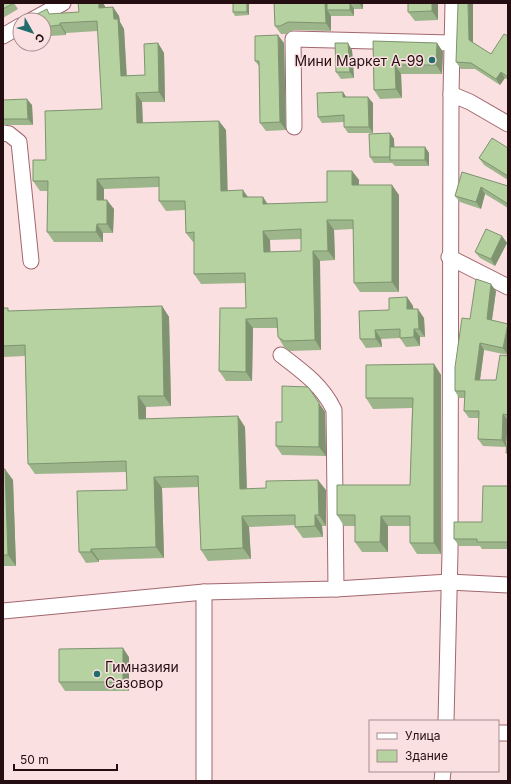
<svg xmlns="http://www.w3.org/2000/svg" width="511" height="784" viewBox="0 0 511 784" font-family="Inter,sans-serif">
  <rect width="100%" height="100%" fill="#fbe0e2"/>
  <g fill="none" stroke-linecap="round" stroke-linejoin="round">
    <g stroke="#a1676e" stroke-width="17">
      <g id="minor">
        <path d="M 32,20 L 63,3"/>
        <path d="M 3,36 L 20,26"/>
        <path d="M 451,94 L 453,3"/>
        <path d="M 294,127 L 293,39 L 451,43"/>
        <path d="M 3,133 L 9,134 L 19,142 L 31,261"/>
        <path d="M 449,257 L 508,287"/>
        <path d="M 281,355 C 302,371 322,385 334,410 L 336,589"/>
        <path d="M 204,592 L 204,781"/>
        <path d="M 3,611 L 204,592 L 336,589 L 449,582 L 508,585"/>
        <path d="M 446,721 L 450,552 L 451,94 L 470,102 L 508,124"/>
        <path d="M 498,733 L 508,733"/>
        <path d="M 442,781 L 443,771"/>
      </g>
    </g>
    <use href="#minor" stroke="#fff" stroke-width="15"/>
  </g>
  <g fill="#9cb58a" fill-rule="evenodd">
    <path d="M 3,3 L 14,3 L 18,9 L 3,18 Z"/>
    <path d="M 249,3 L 249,15 L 235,16 L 233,12 Z"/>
    <path d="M 274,3 L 363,3 L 363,9 L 354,9 L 354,16 L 331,16 L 331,31 L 293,30 L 286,34 L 281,34 L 275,26 Z"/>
    <path d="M 438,3 L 438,20 L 415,21 L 408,12 Z"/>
    <path d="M 105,6 L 105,7 L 113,7 L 119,16 L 120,22 L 124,29 L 127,76 L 145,75 L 158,43 L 164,53 L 165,102 L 142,102 L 143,123 L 226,130 L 227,191 L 248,197 L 263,197 L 267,204 L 327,202 L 352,171 L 359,180 L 359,185 L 399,195 L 399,292 L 360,292 L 354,283 L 353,229 L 334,230 L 335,260 L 320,261 L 321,350 L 290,351 L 284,347 L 278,337 L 278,328 L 253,328 L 252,381 L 226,381 L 219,371 L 246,308 L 246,283 L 201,284 L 194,274 L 194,242 L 193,242 L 186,233 L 185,210 L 166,211 L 159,201 L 159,187 L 104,189 L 104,200 L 114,209 L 113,233 L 103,233 L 103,242 L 54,242 L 47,232 L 48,191 L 40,191 L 33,181 L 46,160 L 102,109 L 98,31 L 66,33 L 66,35 L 50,36 L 44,28 L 44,20 L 50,14 L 79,12 ZM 301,239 L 301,251 L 270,252 L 270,240 Z"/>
    <path d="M 473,12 L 473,43 L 491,54 L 508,36 L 508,80 L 505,78 L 500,85 L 475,69 L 461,69 L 456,62 Z"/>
    <path d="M 373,41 L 437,43 L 443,52 L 442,74 L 401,74 L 402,98 L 380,99 L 374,90 Z"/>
    <path d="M 284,43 L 286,130 L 266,131 L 260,123 L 259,66 L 255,61 Z"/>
    <path d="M 352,50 L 354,78 L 341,79 L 336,72 Z"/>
    <path d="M 347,97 L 373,103 L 373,133 L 348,133 L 344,127 L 344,122 L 322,123 L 318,117 Z"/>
    <path d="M 3,100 L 32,105 L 33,125 L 3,125 Z"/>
    <path d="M 390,133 L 394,139 L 394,147 L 425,147 L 429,153 L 429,166 L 395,166 L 392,163 L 374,163 L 370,157 Z"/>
    <path d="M 508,148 L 508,180 L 484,165 L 479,158 Z"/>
    <path d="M 462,172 L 508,186 L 508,208 L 485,194 L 481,209 L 460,202 L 455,196 Z"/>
    <path d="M 502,236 L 507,243 L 495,266 L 480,258 L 475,252 Z"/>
    <path d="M 496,291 L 492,320 L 508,355 L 484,350 L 480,380 L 496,380 L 508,356 L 508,421 L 506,447 L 483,446 L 478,439 L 479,418 L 469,418 L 464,411 L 465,398 L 459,398 L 455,391 L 470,319 Z"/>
    <path d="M 407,297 L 413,306 L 413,309 L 424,318 L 425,337 L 420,337 L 420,346 L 406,347 L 400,338 L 381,339 L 382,347 L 366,348 L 360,339 L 389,310 Z"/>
    <path d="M 162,306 L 169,317 L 171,406 L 146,407 L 146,419 L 245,427 L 247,489 L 326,490 L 326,526 L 322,526 L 323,537 L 303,538 L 295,527 L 295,525 L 249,527 L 251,559 L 208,561 L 201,550 L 198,487 L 162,488 L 164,558 L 99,560 L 99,562 L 86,563 L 79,552 L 127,490 L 126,472 L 35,474 L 28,464 L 25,356 L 3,357 L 3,308 L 10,311 Z"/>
    <path d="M 434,364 L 441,375 L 441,554 L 417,554 L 410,543 L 410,526 L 388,526 L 388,552 L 362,552 L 355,542 L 355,526 L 344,526 L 337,515 L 410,485 L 412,408 L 373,409 L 366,398 Z"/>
    <path d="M 321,406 L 325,412 L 326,456 L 282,455 L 276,446 L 282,422 Z"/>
    <path d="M 3,469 L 13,480 L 16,566 L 3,566 Z"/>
    <path d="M 508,486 L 508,549 L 482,549 L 480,546 L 459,546 L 454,539 L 482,522 Z"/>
    <path d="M 129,657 L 129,691 L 65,691 L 59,682 Z"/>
  </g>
  <g fill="#7f9370">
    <path d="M 99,3 L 103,3 L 105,6 L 106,17 L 99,8 Z"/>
    <path d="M 247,3 L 249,3 L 249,15 L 247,12 Z"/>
    <path d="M 325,3 L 329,3 L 327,10 L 331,16 L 331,31 L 326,23 Z"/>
    <path d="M 350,3 L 354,9 L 354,16 L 350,10 Z"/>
    <path d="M 359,3 L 363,3 L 363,9 Z"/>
    <path d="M 432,3 L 438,3 L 438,20 L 432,11 Z"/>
    <path d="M 468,3 L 473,3 L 473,46 L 469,40 Z"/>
    <path d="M 113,7 L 119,16 L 120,22 L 124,29 L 127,86 L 121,76 L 114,19 Z"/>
    <path d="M 60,23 L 66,33 L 66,35 L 60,25 Z"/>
    <path d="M 278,35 L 284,43 L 286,130 L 280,122 Z"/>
    <path d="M 158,43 L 164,53 L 165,102 L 159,92 Z"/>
    <path d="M 348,43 L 352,50 L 354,78 L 350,72 Z"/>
    <path d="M 437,43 L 443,52 L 442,74 L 436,65 Z"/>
    <path d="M 395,65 L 401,74 L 402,98 L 396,89 Z"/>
    <path d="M 501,72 L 505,78 L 500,85 L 496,79 Z"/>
    <path d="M 343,92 L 347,98 L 343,97 Z"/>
    <path d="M 136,93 L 142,102 L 143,133 L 137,123 Z"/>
    <path d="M 368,97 L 373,103 L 373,133 L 369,127 Z"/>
    <path d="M 27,99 L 32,105 L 33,125 L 28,119 Z"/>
    <path d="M 219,121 L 226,130 L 228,201 L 221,191 Z"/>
    <path d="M 390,133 L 394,139 L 395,160 L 390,157 Z"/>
    <path d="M 425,147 L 429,153 L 429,166 L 425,160 Z"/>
    <path d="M 352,171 L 359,180 L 359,195 L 352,185 Z"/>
    <path d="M 97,179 L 104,189 L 104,209 L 97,200 Z"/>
    <path d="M 392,185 L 399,195 L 399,292 L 392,282 Z"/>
    <path d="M 481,187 L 485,194 L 481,209 L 476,202 Z"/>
    <path d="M 243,190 L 250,200 L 243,197 Z"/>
    <path d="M 263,197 L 269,206 L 263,204 Z"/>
    <path d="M 107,200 L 114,209 L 113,233 L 107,224 Z"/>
    <path d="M 327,220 L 334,230 L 335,260 L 328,251 Z"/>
    <path d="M 97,224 L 103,233 L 103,242 L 96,232 Z"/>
    <path d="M 263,231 L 270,240 L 271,262 L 264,252 Z"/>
    <path d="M 502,236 L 507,243 L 495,266 L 491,259 Z"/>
    <path d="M 313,251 L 320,261 L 321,350 L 315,340 Z"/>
    <path d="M 491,284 L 496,291 L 491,326 L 487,319 Z"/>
    <path d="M 407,297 L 413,306 L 414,318 L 407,309 Z"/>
    <path d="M 162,306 L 169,317 L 171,406 L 164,396 Z"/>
    <path d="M 418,309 L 424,318 L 425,337 L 419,329 Z"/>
    <path d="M 246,319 L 253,328 L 252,381 L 246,372 Z"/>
    <path d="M 508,325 L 508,355 L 503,348 Z"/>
    <path d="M 414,329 L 420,337 L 420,346 L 414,337 Z"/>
    <path d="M 375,330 L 381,339 L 382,347 L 376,339 Z"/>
    <path d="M 480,343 L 484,350 L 479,387 L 475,380 Z"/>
    <path d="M 434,364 L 441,375 L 441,554 L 434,543 Z"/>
    <path d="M 138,396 L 146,407 L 146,429 L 139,419 Z"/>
    <path d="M 315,397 L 325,412 L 326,456 L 319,447 Z"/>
    <path d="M 503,414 L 508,421 L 506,447 L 502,440 Z"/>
    <path d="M 238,416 L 245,427 L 247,500 L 240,489 Z"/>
    <path d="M 5,469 L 13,480 L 16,566 L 8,555 Z"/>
    <path d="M 154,477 L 162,488 L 164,558 L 156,547 Z"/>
    <path d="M 318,480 L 326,490 L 326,526 L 319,515 Z"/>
    <path d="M 315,515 L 322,526 L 323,537 L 315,526 Z"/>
    <path d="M 242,516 L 249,527 L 251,559 L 243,548 Z"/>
    <path d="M 381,516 L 388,526 L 388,552 L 380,542 Z"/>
    <path d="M 91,549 L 99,560 L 99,562 L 91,552 Z"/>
    <path d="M 123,648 L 129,657 L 129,691 L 123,682 Z"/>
  </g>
  <g fill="#b5d2a0" stroke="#7f9370" fill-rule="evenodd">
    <path d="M 3,3 L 14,3 L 3,9 Z"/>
    <path d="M 78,3 L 99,3 L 99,8 L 113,7 L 114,19 L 118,19 L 121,76 L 145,75 L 144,44 L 158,43 L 159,92 L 136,93 L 137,123 L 219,121 L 221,191 L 243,190 L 243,197 L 263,197 L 263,204 L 327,202 L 327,171 L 352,171 L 352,185 L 392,185 L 392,282 L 354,283 L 353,220 L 327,220 L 328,251 L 313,251 L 315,340 L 284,341 L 278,337 L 277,318 L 246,319 L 246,372 L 219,371 L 220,308 L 246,308 L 245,273 L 194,274 L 194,232 L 186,233 L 185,201 L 159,201 L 159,177 L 97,179 L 97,200 L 107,200 L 107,224 L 97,224 L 96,232 L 47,232 L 48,181 L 33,181 L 33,160 L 46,160 L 45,111 L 102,109 L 97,21 L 60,23 L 60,25 L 44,27 L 44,20 L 40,20 L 37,14 L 47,9 L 49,14 L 79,12 ZM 301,229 L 301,251 L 264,252 L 263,231 Z"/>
    <rect x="233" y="3" width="14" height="9"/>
    <path d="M 274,3 L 325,3 L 326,23 L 288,22 L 280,26 L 275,26 Z"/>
    <path d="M 327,3 L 351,3 L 350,3 L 350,10 L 327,10 Z"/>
    <path d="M 408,3 L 432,3 L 432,11 L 408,12 Z"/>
    <path d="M 458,3 L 468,3 L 469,40 L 491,54 L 504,34 L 508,36 L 508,77 L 501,72 L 496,79 L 471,63 L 456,62 Z"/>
    <path d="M 278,35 L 280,122 L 260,123 L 259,61 L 255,61 L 255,36 Z"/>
    <path d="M 373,41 L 437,43 L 436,65 L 395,65 L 396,89 L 374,90 Z"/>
    <path d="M 335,43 L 348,43 L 350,72 L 336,72 Z"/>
    <path d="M 343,92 L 343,97 L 368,97 L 369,127 L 344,127 L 344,115 L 318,117 L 317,93 Z"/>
    <path d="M 27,99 L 28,119 L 3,119 L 3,100 Z"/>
    <path d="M 390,133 L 390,157 L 370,157 L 369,134 Z"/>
    <path d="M 492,138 L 508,148 L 508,176 L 479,158 Z"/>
    <rect x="390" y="147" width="35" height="13"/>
    <path d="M 462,172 L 508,186 L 508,204 L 481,187 L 476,202 L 455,196 Z"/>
    <path d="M 486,229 L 502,236 L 491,259 L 475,252 Z"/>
    <path d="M 476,279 L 491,284 L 487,319 L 508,324 L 503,348 L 480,343 L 475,380 L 496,380 L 500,355 L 508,356 L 508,415 L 503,414 L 502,440 L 478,439 L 479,411 L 464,411 L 465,391 L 455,391 L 455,367 L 462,318 L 470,319 Z"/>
    <path d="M 407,297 L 407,309 L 418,309 L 419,329 L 414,329 L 414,337 L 400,338 L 400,329 L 375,330 L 376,339 L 360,339 L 359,311 L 389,310 L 389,298 Z"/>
    <path d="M 162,306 L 164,396 L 138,396 L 139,419 L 238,416 L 240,489 L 266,488 L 266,481 L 318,480 L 319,515 L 315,515 L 315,526 L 295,527 L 295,515 L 242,516 L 243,548 L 201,550 L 198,476 L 154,477 L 156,547 L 91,549 L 91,552 L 79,552 L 77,491 L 127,490 L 126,461 L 28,464 L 25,345 L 3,346 L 3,308 L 8,308 L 8,311 Z"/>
    <path d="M 434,364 L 434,543 L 410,543 L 410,516 L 381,516 L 380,542 L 355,542 L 355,515 L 337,515 L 337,485 L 410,485 L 413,398 L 366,398 L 366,365 Z"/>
    <path d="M 282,386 L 308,387 L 315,397 L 319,403 L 319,447 L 276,446 L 276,422 L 282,422 Z"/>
    <path d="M 507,443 L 508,443 L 508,453 L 506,453 Z"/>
    <path d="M 3,469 L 5,469 L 8,555 L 3,555 Z"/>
    <path d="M 483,486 L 508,486 L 508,542 L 477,542 L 477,539 L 454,539 L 454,522 L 482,522 Z"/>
    <path d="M 123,648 L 123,682 L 59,682 L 59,649 Z"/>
  </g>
  <g fill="#216d6b" stroke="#fbe0e2" stroke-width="1.5">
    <circle cx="432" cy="60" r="4"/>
    <circle cx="97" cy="674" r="4"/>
  </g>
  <g text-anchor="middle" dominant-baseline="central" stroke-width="3" stroke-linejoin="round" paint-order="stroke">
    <g font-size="14" fill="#240e11" stroke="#fbe0e2" text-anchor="end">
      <text x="424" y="60">Мини Маркет А-99</text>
      <text x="105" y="666" text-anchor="start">Гимназияи<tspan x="105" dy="16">Сазовор</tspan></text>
    </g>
  </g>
  <rect width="511" height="784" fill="none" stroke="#240e11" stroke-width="8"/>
  <rect x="369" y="720" width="130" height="52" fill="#fbe0e2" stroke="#a58c8e"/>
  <rect x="377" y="733" width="20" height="6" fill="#ffffff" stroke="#a58c8e"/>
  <text x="405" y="740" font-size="12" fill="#240e11">Улица</text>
  <rect x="377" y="750" width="20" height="12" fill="#b5d2a0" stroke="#a58c8e"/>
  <text x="405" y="760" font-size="12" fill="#240e11">Здание</text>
  <g transform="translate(32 32) rotate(129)"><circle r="19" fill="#fbe0e2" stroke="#a58c8e"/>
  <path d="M0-3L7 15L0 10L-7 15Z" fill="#216d6b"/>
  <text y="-6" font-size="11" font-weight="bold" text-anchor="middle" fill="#240e11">С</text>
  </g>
  <path d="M14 764v6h103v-6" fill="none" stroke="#240e11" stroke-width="2"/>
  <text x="20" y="764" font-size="12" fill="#240e11" stroke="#fbe0e2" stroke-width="3" paint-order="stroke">50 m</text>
</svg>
